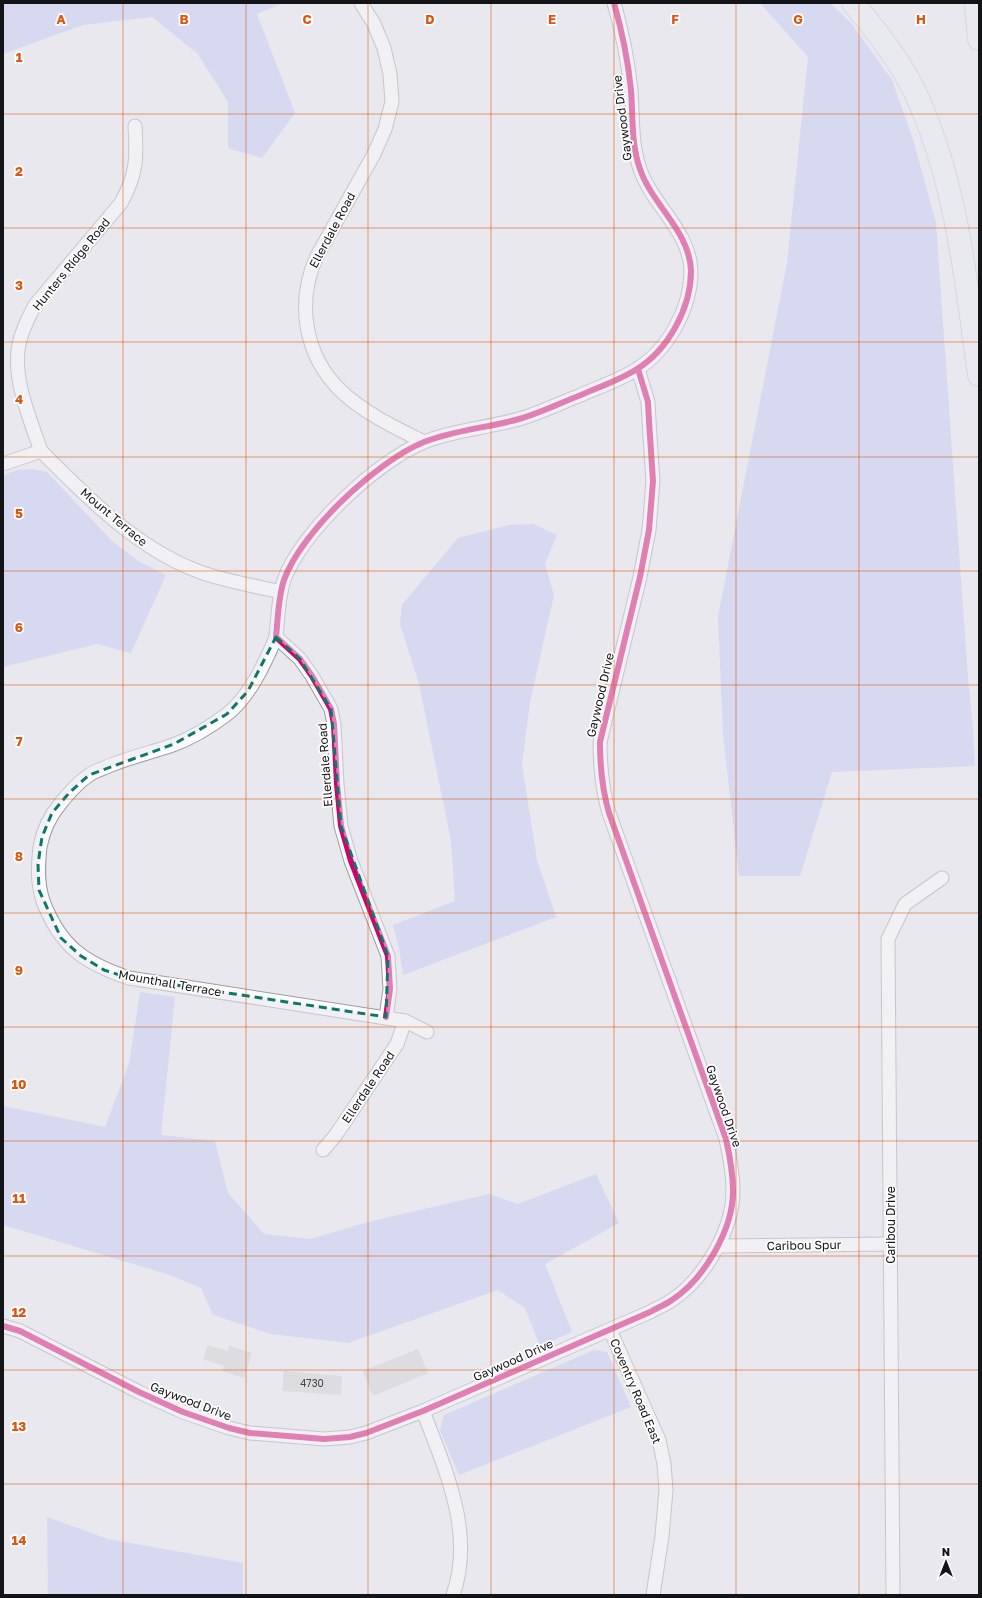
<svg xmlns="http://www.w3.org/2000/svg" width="982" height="1598" viewBox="0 0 982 1598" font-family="'Golos Text',sans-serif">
  <rect width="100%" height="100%" fill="#e8e8ee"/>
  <g fill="#c3c8f2">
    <path d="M 3,3 L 284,3 L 257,14 L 295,113 L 262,158 L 228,148 L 228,102 L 197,53 L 152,17 L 83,25 L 3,54 Z"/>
    <path d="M 760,3 L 830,3 L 852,24 L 892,80 L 913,139 L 936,223 L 968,678 L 973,728 L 975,766 L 832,772 L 800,876 L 739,876 L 723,734 L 718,616 L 787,263 L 808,57 Z"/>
    <path d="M 32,469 L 47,472 L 111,540 L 138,561 L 166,575 L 131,653 L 97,644 L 3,667 L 3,475 L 18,470 Z"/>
    <path d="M 533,524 L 557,535 L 545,564 L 554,595 L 530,702 L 522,764 L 537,860 L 556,917 L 403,975 L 399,948 L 393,925 L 455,901 L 451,841 L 419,684 L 400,624 L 402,605 L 458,538 L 509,525 Z"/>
    <path d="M 140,992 L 175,997 L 161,1135 L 215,1141 L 228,1193 L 264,1234 L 311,1239 L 368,1222 L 489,1194 L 518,1204 L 596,1174 L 619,1223 L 545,1264 L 572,1332 L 540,1346 L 525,1308 L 498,1290 L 348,1343 L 271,1334 L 213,1315 L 201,1288 L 170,1275 L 3,1225 L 3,1106 L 105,1127 L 129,1064 Z"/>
    <path d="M 594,1350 L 607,1352 L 631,1407 L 459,1475 L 440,1430 L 444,1415 Z"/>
    <path d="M 47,1517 L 108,1539 L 243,1563 L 243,1595 L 48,1595 Z"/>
  </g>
  <g fill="#d1cfd1">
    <path d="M 208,1345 L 228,1351 L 229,1346 L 252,1353 L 244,1378 L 222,1371 L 224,1366 L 203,1359 Z"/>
    <path d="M 418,1349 L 428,1373 L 373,1396 L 363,1371 Z"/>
    <path d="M 284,1371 L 342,1376 L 341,1395 L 282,1391 Z"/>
  </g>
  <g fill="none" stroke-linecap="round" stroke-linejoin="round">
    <g stroke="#9d9da2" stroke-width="15">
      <g id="minor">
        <path d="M 361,3 L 374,24 L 384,48 L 390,74 L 392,102 L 385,129 L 374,154 L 317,256 C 296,302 304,355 341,391 C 364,413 396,428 424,442"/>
        <path d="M 41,451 C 30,419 12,378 19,344 C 22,330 28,318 35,305 L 121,203 C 137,174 137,158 135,126"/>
        <path d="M 3,464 L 41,451 C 86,496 134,546 195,570 C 222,581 252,585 281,592"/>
        <path d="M 276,637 C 265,663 249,698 226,715 C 210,727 192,738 173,745 C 150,753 126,758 104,768 C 99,770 92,772 88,776 C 77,783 68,794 60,804 C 50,816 43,831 40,847 C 38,865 37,883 43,901 C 60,946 84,963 129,978 L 405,1021 L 427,1032"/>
        <path d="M 386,1017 L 390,989 L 388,956 L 351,861 L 341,826 L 337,784 L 334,724 L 331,709 L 312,676 L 300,659 L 276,637 C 278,618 278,598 284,580 C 301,532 377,461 424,442 C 454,430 487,428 519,419 C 540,413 560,403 581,395 C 599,387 620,380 637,369 C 668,350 691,308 691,271 C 690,231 652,205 640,169 C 631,144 633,116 631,90 C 628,61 622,31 614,3"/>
        <path d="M 323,1150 L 335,1136 L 397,1044 L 405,1021"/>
        <path d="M 718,1246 L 890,1244"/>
        <path d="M 3,1326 L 20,1331 L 139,1392 L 183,1412 L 229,1428 L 250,1433 L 324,1439 L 350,1437 L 366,1433 L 423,1411 L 650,1312 C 657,1308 665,1305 672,1300 C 704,1279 733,1230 733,1191 C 733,1173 730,1157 726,1139 L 609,813 C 602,789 600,767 600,742 L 640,577 L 649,530 L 653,481 L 649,421 L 648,402 L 638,369"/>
        <path d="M 610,1330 L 659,1440 L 664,1464 L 666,1490 L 662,1536 L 653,1595"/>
        <path d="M 423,1411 C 445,1469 475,1533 453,1595"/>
        <path d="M 893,1595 L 888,939 L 905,904 L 942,878"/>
      </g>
    </g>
    <g stroke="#c3c4c6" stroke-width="24">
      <g id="motorway">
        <path d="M 853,3 C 876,30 898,58 914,90 C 956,178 966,279 979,375"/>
        <path d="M 976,3 L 979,39"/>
      </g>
    </g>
    <use href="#minor" stroke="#fcfcfc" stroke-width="13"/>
    <use href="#motorway" stroke="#ebebf2" stroke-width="22"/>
    <g stroke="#fff" stroke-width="8">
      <g id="cycleway">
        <path d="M 386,1017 L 390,989 L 388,956 L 351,861 L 341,826 L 337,784 L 334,724 L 331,709 L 312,676 L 300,659 L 276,637 C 278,618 278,598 284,580 C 301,532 377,461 424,442 C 454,430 487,428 519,419 C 540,413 560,403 581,395 C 599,387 620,380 637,369 C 668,350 691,308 691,271 C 690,231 652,205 640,169 C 631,144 633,116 631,90 C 628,61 622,31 614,3"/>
        <path d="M 3,1326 L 20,1331 L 139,1392 L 183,1412 L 229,1428 L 250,1433 L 324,1439 L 350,1437 L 366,1433 L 423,1411 L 650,1312 C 657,1308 665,1305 672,1300 C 704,1279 733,1230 733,1191 C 733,1173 730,1157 726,1139 L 609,813 C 602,789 600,767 600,742 L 640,577 L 649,530 L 653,481 L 649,421 L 648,402 L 638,369"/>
      </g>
    </g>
    <use href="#cycleway" stroke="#d6006c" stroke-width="6"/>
  </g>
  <path d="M0 0H982V1598H0ZM 276,637 L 300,659 L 331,709 L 341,826 L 388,956 L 386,1017 L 129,978 L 104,970 L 81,956 L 61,938 L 39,890 L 38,864 L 42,837 L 52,813 L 69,793 L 89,775 L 174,744 L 227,714 L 248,691 Z" fill="#e8e8ee" fill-opacity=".55" fill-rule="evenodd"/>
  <path fill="none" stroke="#0f766e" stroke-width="3" stroke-dasharray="8 5" stroke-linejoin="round" d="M 276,637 L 300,659 L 331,709 L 341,826 L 388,956 L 386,1017 L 129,978 L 104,970 L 81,956 L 61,938 L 39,890 L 38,864 L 42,837 L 52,813 L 69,793 L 89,775 L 174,744 L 227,714 L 248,691 Z"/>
  <path fill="none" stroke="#dd560d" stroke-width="1" stroke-opacity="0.55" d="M 123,3 L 123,1595M 246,3 L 246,1595M 368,3 L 368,1595M 491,3 L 491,1595M 614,3 L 614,1595M 736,3 L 736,1595M 859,3 L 859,1595M 3,114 L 979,114M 3,228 L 979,228M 3,342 L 979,342M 3,457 L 979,457M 3,571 L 979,571M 3,685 L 979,685M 3,799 L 979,799M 3,913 L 979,913M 3,1027 L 979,1027M 3,1141 L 979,1141M 3,1256 L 979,1256M 3,1370 L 979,1370M 3,1484 L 979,1484"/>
  <g text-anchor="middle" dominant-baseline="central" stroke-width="3.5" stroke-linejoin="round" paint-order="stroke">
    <g font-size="10" fill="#444447">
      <text x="312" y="1383">4730</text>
    </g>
    <g font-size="12" fill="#131418" stroke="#fff">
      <text transform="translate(622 118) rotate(-97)">Gaywood Drive</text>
      <text transform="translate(332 230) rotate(-62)">Ellerdale Road</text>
      <text transform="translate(71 264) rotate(-51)">Hunters Ridge Road</text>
      <text transform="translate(114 517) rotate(40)">Mount Terrace</text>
      <text transform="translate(600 695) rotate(-77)">Gaywood Drive</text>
      <text transform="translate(325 765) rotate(-94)">Ellerdale Road</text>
      <text transform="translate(170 983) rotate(10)">Mounthall Terrace</text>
      <text transform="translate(368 1087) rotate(-56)">Ellerdale Road</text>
      <text transform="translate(724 1106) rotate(71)">Gaywood Drive</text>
      <text transform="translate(890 1225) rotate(-90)">Caribou Drive</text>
      <text transform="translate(804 1245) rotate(-1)">Caribou Spur</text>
      <text transform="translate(513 1360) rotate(-24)">Gaywood Drive</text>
      <text transform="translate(636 1391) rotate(67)">Coventry Road East</text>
      <text transform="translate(191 1401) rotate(21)">Gaywood Drive</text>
    </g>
  </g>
  <g font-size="13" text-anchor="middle" font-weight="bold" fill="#dd560d" stroke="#fff" stroke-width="3.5" stroke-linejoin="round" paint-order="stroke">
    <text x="61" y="24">A</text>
    <text x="184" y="24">B</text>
    <text x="307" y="24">C</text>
    <text x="430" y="24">D</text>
    <text x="552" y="24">E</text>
    <text x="675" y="24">F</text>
    <text x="798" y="24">G</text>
    <text x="921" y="24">H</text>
    <text x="19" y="62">1</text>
    <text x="19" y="176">2</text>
    <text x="19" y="290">3</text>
    <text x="19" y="404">4</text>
    <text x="19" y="518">5</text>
    <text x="19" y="632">6</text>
    <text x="19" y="746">7</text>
    <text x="19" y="861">8</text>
    <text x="19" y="975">9</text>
    <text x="19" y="1089">10</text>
    <text x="19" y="1203">11</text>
    <text x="19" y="1317">12</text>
    <text x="19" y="1431">13</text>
    <text x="19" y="1545">14</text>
  </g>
  <rect width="982" height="1598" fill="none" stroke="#131418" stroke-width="8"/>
  <g transform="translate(946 1562)" stroke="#ffffff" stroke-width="3" paint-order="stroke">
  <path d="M0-3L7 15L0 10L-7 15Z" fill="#131418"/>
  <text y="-6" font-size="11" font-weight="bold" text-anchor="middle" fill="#131418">N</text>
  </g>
</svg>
